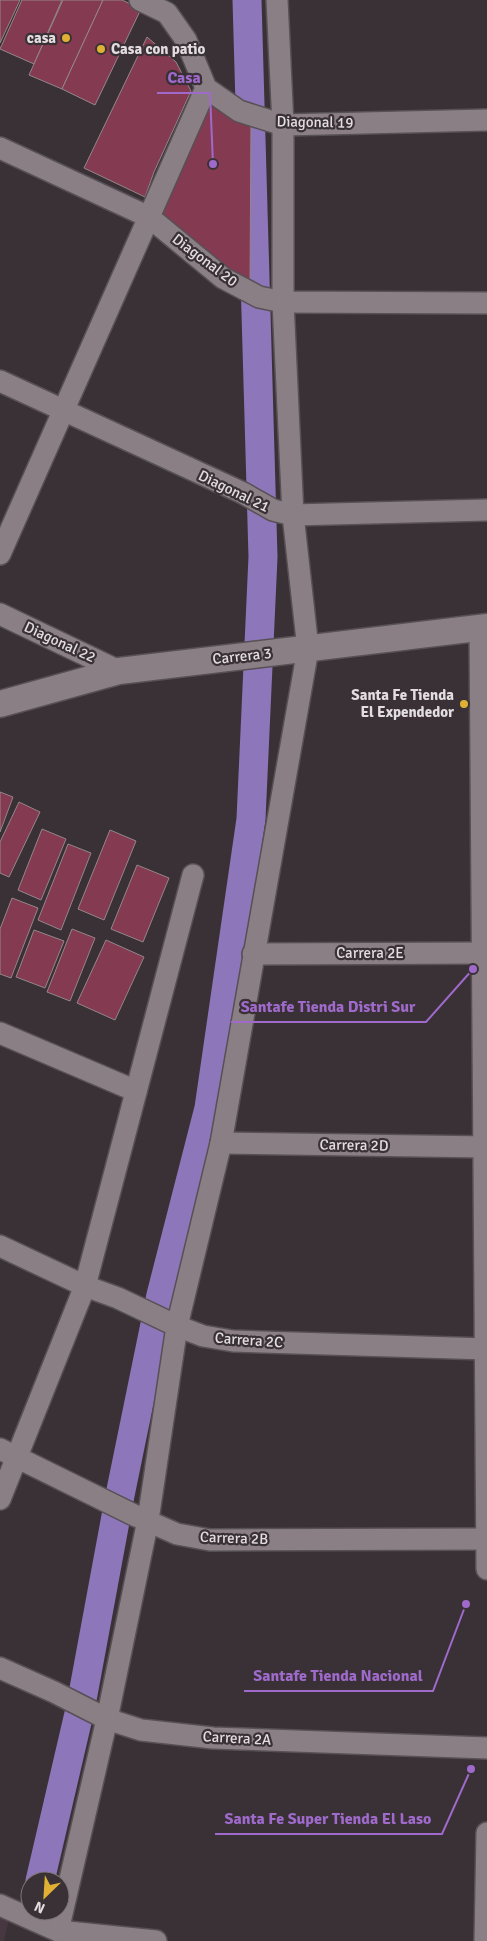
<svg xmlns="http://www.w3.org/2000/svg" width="487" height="1941" viewBox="0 0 487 1941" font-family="Signika,sans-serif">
  <rect width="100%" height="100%" fill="#393136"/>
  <path fill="#463740" d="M 0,1911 L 10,1915 L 4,1941 L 0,1941 Z"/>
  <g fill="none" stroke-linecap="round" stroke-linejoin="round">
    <path stroke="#8e76ba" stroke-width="29" d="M 40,1881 L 81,1705 L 119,1500 L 161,1295 L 209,1108 L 251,819 L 263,557 L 247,0"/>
  </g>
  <g fill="#843a51" stroke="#93878a">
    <path d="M 0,0 L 20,0 L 0,43 Z"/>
    <path d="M 22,0 L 62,0 L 34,64 L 0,49 Z"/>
    <path d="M 63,0 L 103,0 L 62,89 L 29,75 Z"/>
    <path d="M 103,0 L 122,0 L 141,9 L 95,105 L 62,89 Z"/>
    <path d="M 147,37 L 176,62 L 191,91 L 154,172 L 145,197 L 84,168 Z"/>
    <path d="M 204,102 L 251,116 L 250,287 L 154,212 Z"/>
    <path d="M 0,792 L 13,797 L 0,832 Z"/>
    <path d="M 19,802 L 40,812 L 9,877 L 0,873 L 0,842 Z"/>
    <path d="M 42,829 L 66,839 L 41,900 L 18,890 Z"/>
    <path d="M 110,830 L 136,841 L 104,920 L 78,909 Z"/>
    <path d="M 68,844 L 91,853 L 61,930 L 38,920 Z"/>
    <path d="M 137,865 L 169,878 L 143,942 L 111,929 Z"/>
    <path d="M 12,898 L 38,908 L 11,978 L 0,974 L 0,929 Z"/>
    <path d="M 72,929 L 95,938 L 70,1001 L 47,992 Z"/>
    <path d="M 34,930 L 64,941 L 45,988 L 16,977 Z"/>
    <path d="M 106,940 L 144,957 L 115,1020 L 77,1003 Z"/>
  </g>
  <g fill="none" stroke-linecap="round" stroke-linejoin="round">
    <g stroke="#575054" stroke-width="24">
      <g id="minor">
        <path d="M 140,0 L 167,13 L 186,40 L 206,88 L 239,111 L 283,125 L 487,120"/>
        <path d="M 0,148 L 149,217 L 223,278 L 259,297 L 283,302 L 487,303"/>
        <path d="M 0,381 L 243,493 L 273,510 L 293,515 L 487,510"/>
        <path d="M 0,554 L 206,88"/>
        <path d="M 0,614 L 119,671"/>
        <path d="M 480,627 L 487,1569"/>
        <path d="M 253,954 L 487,953"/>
        <path d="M 0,1033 L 136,1091"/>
        <path d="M 221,1143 L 487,1147"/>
        <path d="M 0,1246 L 85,1286 L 118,1298 L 177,1326 L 203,1336 L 233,1341 L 487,1349"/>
        <path d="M 0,1449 L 136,1516 L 177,1534 L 210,1540 L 487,1539"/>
        <path d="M 0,1499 L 85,1286 L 193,875"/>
        <path d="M 0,1668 L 54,1692 L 107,1719 L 141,1730 L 213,1738 L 487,1748"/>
        <path d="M 0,1905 L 58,1931 L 156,1941"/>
        <path d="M 58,1931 L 107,1719 L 148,1520 L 177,1326 L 221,1143 L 308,649 L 293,515 L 283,302 L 283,125 L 277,0"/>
        <path d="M 485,1941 L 487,1833"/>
      </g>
    </g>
    <g stroke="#575054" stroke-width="29">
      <path id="tertiary" d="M 0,704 L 119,671 L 487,627"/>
    </g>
    <use href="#minor" stroke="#8a7f85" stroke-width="21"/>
    <use href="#tertiary" stroke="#8a7f85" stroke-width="26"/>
  </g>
  <g fill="#e0b034" stroke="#393136" stroke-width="2">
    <circle cx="66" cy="38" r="5"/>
    <circle cx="101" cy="49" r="5"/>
    <circle cx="464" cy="704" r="5"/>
  </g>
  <g text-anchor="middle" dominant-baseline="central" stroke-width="4.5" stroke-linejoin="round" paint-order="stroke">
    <g font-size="15" font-weight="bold" fill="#e3dde0" stroke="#393136" text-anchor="end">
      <text x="56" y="38">casa</text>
      <text x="111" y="49" text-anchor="start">Casa con patio</text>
      <text x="454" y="695">Santa Fe Tienda<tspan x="454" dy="17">El Expendedor</tspan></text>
    </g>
    <g font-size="15" fill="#e3dde0" stroke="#393136">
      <text transform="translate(315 122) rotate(1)">Diagonal 19</text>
      <text transform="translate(205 260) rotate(37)">Diagonal 20</text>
      <text transform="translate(234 491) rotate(26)">Diagonal 21</text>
      <text transform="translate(60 642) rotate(25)">Diagonal 22</text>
      <text transform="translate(242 656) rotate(-6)">Carrera 3</text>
      <text x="370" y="953">Carrera 2E</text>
      <text transform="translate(354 1145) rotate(1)">Carrera 2D</text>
      <text transform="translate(249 1340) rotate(4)">Carrera 2C</text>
      <text transform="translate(234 1538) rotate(2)">Carrera 2B</text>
      <text transform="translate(237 1738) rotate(3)">Carrera 2A</text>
    </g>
  </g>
  <path fill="none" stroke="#9f6acb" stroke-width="2" d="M213 164L210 93H157M473 969L426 1022H231M466 1604L433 1691H244M471 1769L442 1834H215"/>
  <g fill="#9f6acb" stroke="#393136" stroke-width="2">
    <circle cx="213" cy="164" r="5"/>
    <circle cx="473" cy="969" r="5"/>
    <circle cx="466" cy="1604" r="5"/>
    <circle cx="471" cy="1769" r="5"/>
  </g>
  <g font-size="16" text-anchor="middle" font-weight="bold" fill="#9f6acb" stroke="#393136" stroke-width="4.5" stroke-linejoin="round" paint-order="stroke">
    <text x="184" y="83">Casa</text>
    <text x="328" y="1012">Santafe Tienda Distri Sur</text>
    <text x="338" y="1681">Santafe Tienda Nacional</text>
    <text x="328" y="1824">Santa Fe Super Tienda El Laso</text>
  </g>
  <g transform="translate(45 1896) rotate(205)"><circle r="24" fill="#393136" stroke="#7d767a"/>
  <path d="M0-4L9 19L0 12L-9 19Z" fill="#e0b034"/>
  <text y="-8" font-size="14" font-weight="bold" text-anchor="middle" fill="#e3dde0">N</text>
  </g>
</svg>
